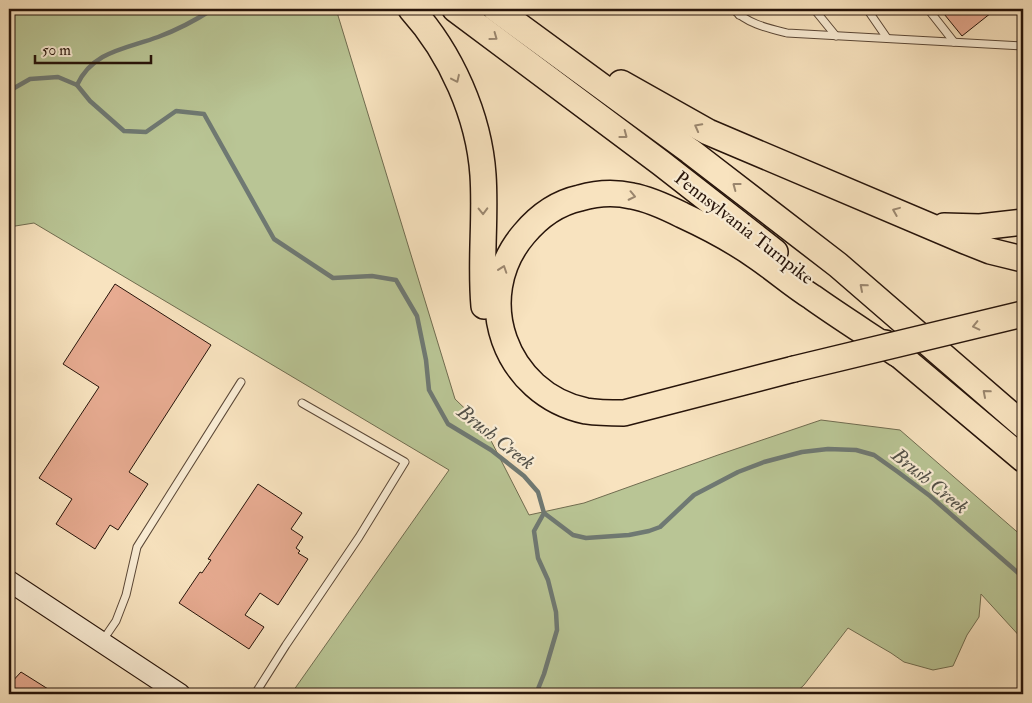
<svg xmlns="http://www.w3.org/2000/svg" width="1032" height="703" viewBox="0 0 1032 703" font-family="'IM FELL Double Pica',serif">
  <rect width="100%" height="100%" fill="#f8e3bf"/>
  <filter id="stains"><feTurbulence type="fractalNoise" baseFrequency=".004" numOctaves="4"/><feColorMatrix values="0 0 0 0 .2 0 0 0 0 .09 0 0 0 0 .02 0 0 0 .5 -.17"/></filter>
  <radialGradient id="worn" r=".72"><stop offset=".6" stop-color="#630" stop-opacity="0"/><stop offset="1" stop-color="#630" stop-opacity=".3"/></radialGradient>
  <path fill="#b9c595" stroke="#706c50" d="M 9,9 L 336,9 L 455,399 L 484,427 L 529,515 L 584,503 L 718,455 L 821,420 L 900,430 L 1023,537 L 1023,640 L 981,594 L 979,617 L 967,635 L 953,666 L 933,670 L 904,662 L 891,653 L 848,628 L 804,685 L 794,694 L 291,694 L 449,470 L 34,223 L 9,227 Z"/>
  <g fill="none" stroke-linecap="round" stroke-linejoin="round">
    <g stroke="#6f7973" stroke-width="4.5">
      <path d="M 77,85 C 93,51 125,49 158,37 C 177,30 196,20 213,9"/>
      <path d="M 9,91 L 30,79 L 58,77 L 77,85 L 90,101 L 124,131 L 146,132 L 176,111 L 204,114 L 274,239 L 333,278 L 372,276 L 396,280 L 417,316 L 426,360 L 429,390 L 448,424 L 491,450 L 524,476 L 538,492 L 544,513 L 573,535 L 586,538 L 629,535 L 649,531 L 660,527 L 694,495 L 738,472 L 764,462 L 802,452 L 828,449 L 856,450 L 874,455 L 898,472 L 930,496 L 1023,577"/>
      <path d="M 536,694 L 544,674 L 557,630 L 556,612 L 548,580 L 538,558 L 534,531 L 544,513"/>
    </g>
  </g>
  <g fill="#e7ab91" stroke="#27140a">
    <path d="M 940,9 L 996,9 L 962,36 Z"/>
    <path d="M 115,284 L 211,345 L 129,472 L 148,484 L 118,530 L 110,525 L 95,549 L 56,524 L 72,499 L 39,478 L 99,387 L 63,364 Z"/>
    <path d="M 258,484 L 302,513 L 291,529 L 303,537 L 296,548 L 300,551 L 298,553 L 308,559 L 278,605 L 260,593 L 245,615 L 264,627 L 249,649 L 179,603 L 200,572 L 202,573 L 211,560 L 208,559 Z"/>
    <path d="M 21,672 L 56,694 L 9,694 L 9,685 Z"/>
  </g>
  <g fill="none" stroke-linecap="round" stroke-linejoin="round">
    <g stroke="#5b4837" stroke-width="9">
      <g id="lane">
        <path d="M 733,9 C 748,24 767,28 787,33 L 1023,46"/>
        <path d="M 814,9 L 836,36"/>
        <path d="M 867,9 L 887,38"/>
        <path d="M 928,9 L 954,42"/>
        <path d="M 739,15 L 747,9"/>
        <path d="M 103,640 L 116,621 L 126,595 L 137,547 L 241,382"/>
        <path d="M 255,694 L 286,645 L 359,537 L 405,462 L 302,403"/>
        <path d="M 900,694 L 902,693 L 903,694"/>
      </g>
    </g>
    <g stroke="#27140a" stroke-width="22">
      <path id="secondary" d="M 9,581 L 180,694"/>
    </g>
    <g stroke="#27140a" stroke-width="28">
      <g id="highway">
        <path d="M 411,9 C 451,53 479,116 483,175 C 486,218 480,262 484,306"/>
        <path d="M 455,9 L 661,163 L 775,252"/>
        <path d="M 496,9 L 690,151 L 838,265 L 1023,425"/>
        <path d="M 621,83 L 708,132 L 965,241 L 990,251 L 1023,259"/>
        <path d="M 944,226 L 980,227 L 1023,222"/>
        <path d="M 885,343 L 1023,459"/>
        <path d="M 794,369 L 624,413 C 611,413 599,413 586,411 C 505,394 470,297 524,234 C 539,216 557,203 580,198 C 597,193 615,192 632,196 C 649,199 666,207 682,215 C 708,227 733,240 757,257 C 776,270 793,285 812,297 C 840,317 869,335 897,354"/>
      </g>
    </g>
    <use href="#lane" stroke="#faedd5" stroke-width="7"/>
    <use href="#secondary" stroke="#faedd5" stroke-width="20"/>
    <use href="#highway" stroke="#f8e3bf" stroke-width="25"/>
    <g stroke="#27140a" stroke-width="28" stroke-linecap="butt">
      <path id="highway-bridge" d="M 794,369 L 1023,314"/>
    </g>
    <use href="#highway-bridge" stroke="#f8e3bf" stroke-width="25"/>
  </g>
  <defs><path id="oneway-chevron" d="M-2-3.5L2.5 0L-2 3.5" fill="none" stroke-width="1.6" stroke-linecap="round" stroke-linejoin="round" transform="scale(1.25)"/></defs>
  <g stroke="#9a866e">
    <use href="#oneway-chevron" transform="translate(494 37) rotate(36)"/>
    <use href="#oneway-chevron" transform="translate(456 79) rotate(65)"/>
    <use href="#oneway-chevron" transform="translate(698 127) rotate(-152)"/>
    <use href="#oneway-chevron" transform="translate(624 135) rotate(37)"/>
    <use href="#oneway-chevron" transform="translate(736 186) rotate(-143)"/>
    <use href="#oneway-chevron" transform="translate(632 196) rotate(12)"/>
    <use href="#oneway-chevron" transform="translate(483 211) rotate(89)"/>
    <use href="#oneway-chevron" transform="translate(896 211) rotate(-158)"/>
    <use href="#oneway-chevron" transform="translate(503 269) rotate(-71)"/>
    <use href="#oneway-chevron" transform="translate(863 287) rotate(-139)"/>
    <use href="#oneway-chevron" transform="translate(976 326) rotate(167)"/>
    <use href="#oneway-chevron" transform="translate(986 393) rotate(-139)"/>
  </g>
  <g text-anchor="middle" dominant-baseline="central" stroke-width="4.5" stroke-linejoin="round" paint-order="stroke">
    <g font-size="19" fill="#27140a" stroke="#faedd5">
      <text transform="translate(744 228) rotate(38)">Pennsylvania Turnpike</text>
    </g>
    <g font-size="20" font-style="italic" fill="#514f47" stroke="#faedd5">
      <text transform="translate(496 437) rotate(38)">Brush Creek</text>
      <text transform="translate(930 481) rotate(39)">Brush Creek</text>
    </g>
  </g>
  <rect width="1032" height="703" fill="none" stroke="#f8e3bf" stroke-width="30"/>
  <rect x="10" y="10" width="1012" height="683" fill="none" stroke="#27140a" stroke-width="2.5"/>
  <rect x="15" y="15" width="1002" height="673" fill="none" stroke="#27140a"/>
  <path d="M35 55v8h116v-8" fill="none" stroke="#27140a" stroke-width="2.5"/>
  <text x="42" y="55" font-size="15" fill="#27140a" stroke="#faedd5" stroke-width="4" paint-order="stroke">50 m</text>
  <rect width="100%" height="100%" filter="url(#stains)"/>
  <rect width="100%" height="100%" fill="url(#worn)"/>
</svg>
